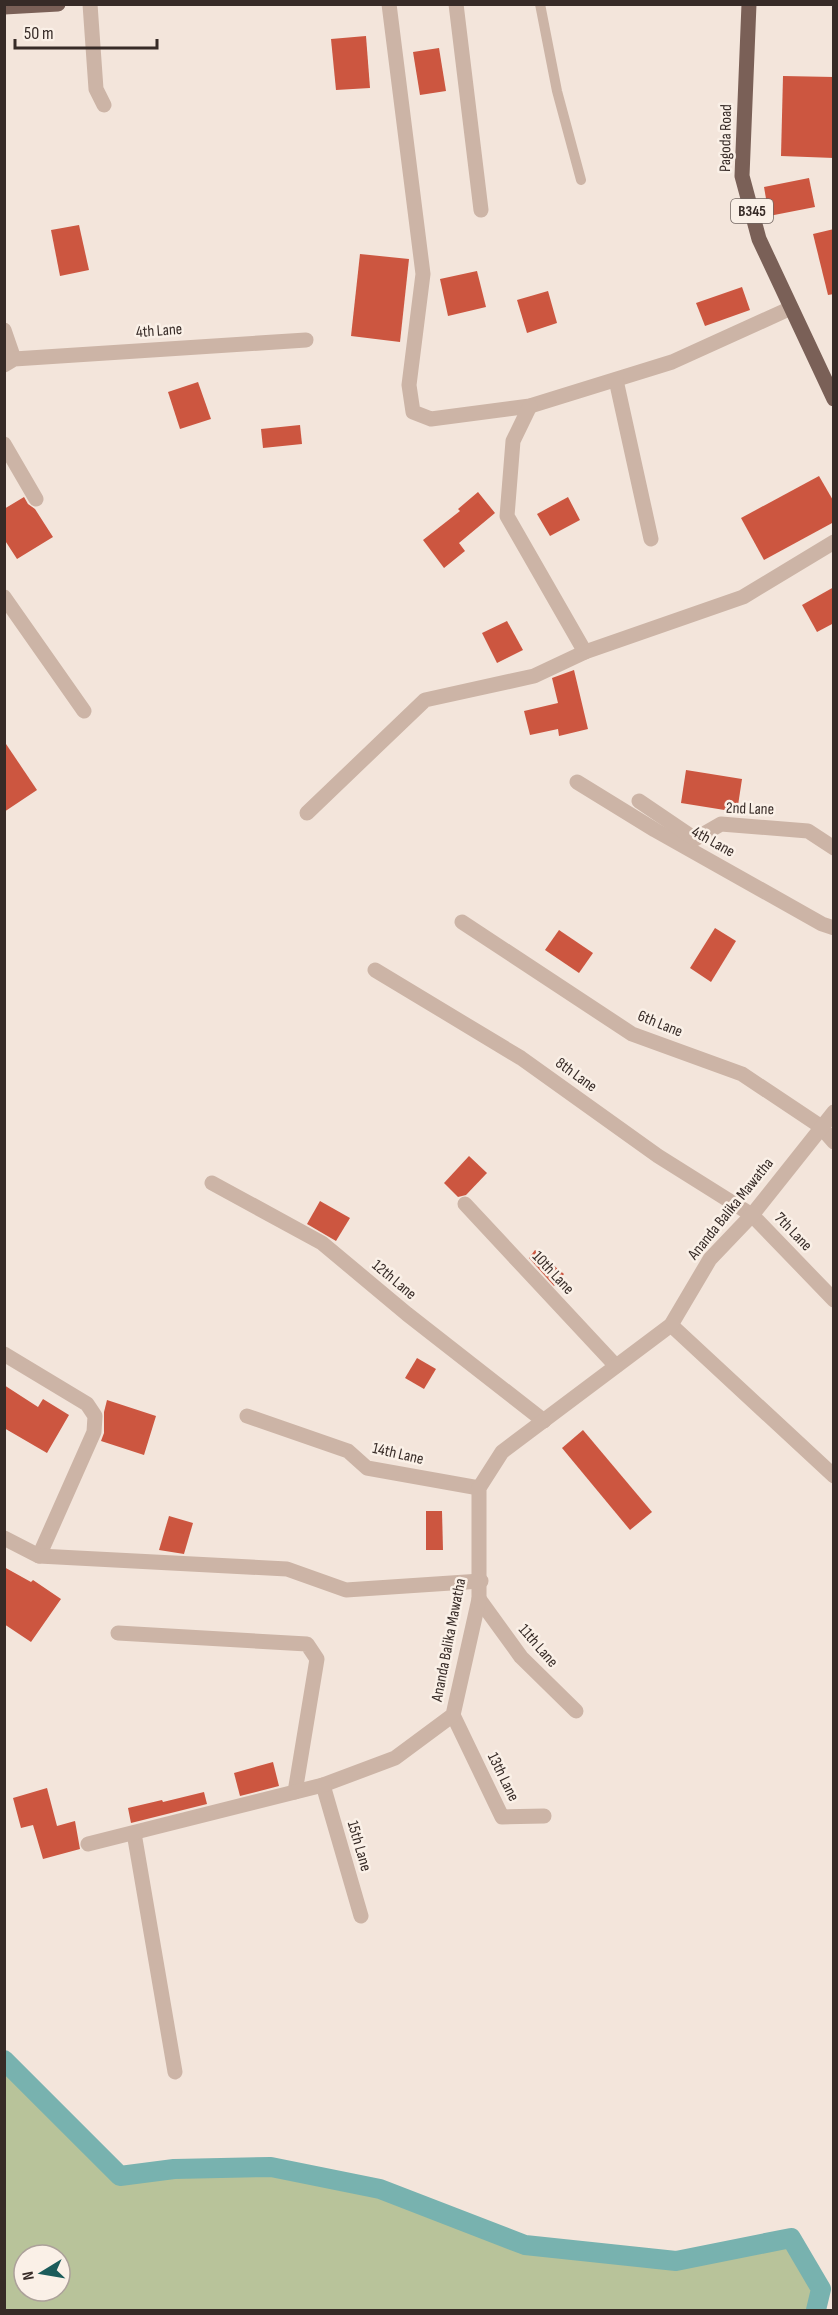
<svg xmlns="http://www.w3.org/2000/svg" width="838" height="2315" viewBox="0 0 838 2315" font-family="'Sofia Sans Condensed',sans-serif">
  <rect width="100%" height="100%" fill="#f3e5db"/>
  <path fill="#b8c39a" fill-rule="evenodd" d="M 4,2060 L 120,2176 L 174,2169 L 271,2167 L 380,2189 L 525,2245 L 676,2261 L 791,2238 L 821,2289 L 816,2310 L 5,2310 ZM 24,2255 L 60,2255 L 60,2291 L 24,2291 Z"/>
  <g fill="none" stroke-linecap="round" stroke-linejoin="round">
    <path stroke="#78b2af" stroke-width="20" d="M 4,2060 L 120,2176 L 174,2169 L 271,2167 L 380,2189 L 525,2245 L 676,2261 L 791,2238 L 821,2289 L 816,2310"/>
  </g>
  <g fill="#cc5640">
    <path d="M 366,36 L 370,88 L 336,90 L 331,39 Z"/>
    <path d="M 439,48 L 446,91 L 420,95 L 413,52 Z"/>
    <path d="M 783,76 L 834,77 L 834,158 L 781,156 Z"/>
    <path d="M 809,178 L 815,207 L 769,216 L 764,187 Z"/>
    <path d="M 79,225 L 89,270 L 60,276 L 51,230 Z"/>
    <path d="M 834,229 L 834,294 L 828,295 L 813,234 Z"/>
    <path d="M 360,254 L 409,259 L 400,342 L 351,336 Z"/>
    <path d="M 477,271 L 486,307 L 448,316 L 440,279 Z"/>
    <path d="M 742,287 L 750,310 L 705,326 L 696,303 Z"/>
    <path d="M 548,291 L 557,323 L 527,333 L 517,300 Z"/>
    <path d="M 198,382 L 211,419 L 180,429 L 168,392 Z"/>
    <path d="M 300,425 L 302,444 L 263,448 L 261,429 Z"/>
    <path d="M 819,476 L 834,502 L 834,522 L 764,560 L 741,518 Z"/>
    <path d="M 478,492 L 495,513 L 459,543 L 465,551 L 444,568 L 423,540 L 460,511 L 458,509 Z"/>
    <path d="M 24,497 L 28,504 L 35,509 L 53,537 L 17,559 L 4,539 L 4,509 Z"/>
    <path d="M 568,497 L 580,520 L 550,536 L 537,514 Z"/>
    <path d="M 834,587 L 834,623 L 817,632 L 802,605 Z"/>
    <path d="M 507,621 L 523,650 L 497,663 L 482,633 Z"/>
    <path d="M 574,670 L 588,729 L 559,736 L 558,729 L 530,735 L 524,711 L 558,703 L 552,678 Z"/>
    <path d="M 4,741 L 37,790 L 4,812 Z"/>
    <path d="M 686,770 L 742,779 L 737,812 L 681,803 Z"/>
    <path d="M 715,928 L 736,941 L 711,982 L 690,968 Z"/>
    <path d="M 559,930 L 593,953 L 579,973 L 545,950 Z"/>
    <path d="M 469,1156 L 487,1173 L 466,1195 L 458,1197 L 444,1183 Z"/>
    <path d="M 320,1201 L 350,1218 L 336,1241 L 307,1224 Z"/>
    <path d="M 535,1250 L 564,1274 L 554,1286 L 529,1258 Z"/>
    <path d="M 417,1358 L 436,1369 L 424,1389 L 405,1378 Z"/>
    <path d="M 4,1385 L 38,1407 L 43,1399 L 69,1415 L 47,1453 L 4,1428 Z"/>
    <path d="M 107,1400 L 156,1416 L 144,1455 L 101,1441 L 104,1433 L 104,1412 Z"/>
    <path d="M 583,1430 L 652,1512 L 630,1530 L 562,1448 Z"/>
    <path d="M 426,1511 L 442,1511 L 443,1550 L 426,1550 Z"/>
    <path d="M 169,1516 L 193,1523 L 184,1554 L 159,1550 Z"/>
    <path d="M 4,1567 L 31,1582 L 33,1580 L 61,1599 L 31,1642 L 4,1624 Z"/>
    <path d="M 273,1762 L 279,1786 L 240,1796 L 234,1773 Z"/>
    <path d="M 47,1788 L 57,1826 L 75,1821 L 80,1849 L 43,1859 L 33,1825 L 21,1828 L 13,1798 Z"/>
    <path d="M 204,1792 L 207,1804 L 131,1823 L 128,1808 L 162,1800 L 163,1802 Z"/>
  </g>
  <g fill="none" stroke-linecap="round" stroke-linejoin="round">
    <path stroke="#ccb4a6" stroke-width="10" d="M 540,4 L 557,91 L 581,180"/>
    <g stroke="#ccb4a6" stroke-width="15">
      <path d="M 90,4 L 96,89 L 104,105"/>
      <path d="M 389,4 L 423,274 L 409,385 L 413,412 L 431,419 L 530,406 L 672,362 L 791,308"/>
      <path d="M 456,4 L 481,210"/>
      <path d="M 4,330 L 14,359"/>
      <path d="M 4,365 L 14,359 L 306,340"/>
      <path d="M 616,380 L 651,539"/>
      <path d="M 530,406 L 513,441 L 507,516 L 585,652"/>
      <path d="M 4,444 L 36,499"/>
      <path d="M 4,597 L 84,711"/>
      <path d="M 577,782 L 655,830 L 822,924 L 834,928"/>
      <path d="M 639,801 L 695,839 L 721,824 L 808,831 L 834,848"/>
      <path d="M 307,813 L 425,700 L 534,676 L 585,652 L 743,597 L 834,542"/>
      <path d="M 462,922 L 632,1034 L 742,1074 L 820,1126 L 834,1142"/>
      <path d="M 375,970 L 521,1058 L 658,1156 L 752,1215 L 834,1300"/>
      <path d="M 212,1183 L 322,1243 L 407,1314 L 544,1421"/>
      <path d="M 465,1204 L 616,1366"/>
      <path d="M 671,1325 L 834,1476"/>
      <path d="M 4,1354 L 87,1404 L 95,1416 L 94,1432 L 39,1556"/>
      <path d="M 247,1416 L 348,1451 L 367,1468 L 479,1488"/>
      <path d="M 4,1538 L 39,1556 L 287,1569 L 346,1590 L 481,1581"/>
      <path d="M 479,1599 L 521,1657 L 576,1711"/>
      <path d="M 118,1633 L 307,1644 L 317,1659 L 295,1792"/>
      <path d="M 453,1715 L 502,1817 L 544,1816"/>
      <path d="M 323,1785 L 361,1916"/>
      <path d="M 134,1833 L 175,2072"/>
      <path d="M 88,1844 L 323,1785 L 395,1758 L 453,1715 L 479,1599 L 479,1488 L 502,1452 L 671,1325 L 710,1259 L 752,1215 L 834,1112"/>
    </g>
    <g stroke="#7a6057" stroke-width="15">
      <path d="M 749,4 L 742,176 L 759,239 L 834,399"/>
      <path d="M 4,7 L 58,4"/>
    </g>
  </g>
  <g text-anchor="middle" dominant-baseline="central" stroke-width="5" stroke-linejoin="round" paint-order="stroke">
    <rect fill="#faf0e7" stroke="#726661" stroke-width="1.5" x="731" y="199" width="42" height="24" rx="4.5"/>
    <g font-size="15" font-weight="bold" fill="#372b27">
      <text x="752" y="211">B345</text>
    </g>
    <g font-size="16" fill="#372b27" stroke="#faf0e7">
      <text transform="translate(726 138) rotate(-89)">Pagoda Road</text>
      <text transform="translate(159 331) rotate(-4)">4th Lane</text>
      <text transform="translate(750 809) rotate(2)">2nd Lane</text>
      <text transform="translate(713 842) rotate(29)">4th Lane</text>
      <text transform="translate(660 1024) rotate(22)">6th Lane</text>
      <text transform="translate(576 1075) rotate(36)">8th Lane</text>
      <text transform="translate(731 1209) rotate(-51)">Ananda Balika Mawatha</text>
      <text transform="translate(793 1232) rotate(46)">7th Lane</text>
      <text transform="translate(553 1273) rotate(47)">10th Lane</text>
      <text transform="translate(394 1280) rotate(40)">12th Lane</text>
      <text transform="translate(398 1454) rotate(13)">14th Lane</text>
      <text transform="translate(449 1640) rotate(-79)">Ananda Balika Mawatha</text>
      <text transform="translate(538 1646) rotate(49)">11th Lane</text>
      <text transform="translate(503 1777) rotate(64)">13th Lane</text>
      <text transform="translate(359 1846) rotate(74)">15th Lane</text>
    </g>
  </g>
  <rect width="838" height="2315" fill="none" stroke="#372b27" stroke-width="12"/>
  <g transform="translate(42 2273) rotate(259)"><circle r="28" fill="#faf0e7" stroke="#aca19a" stroke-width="1.5"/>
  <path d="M0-4.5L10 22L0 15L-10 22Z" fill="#1b5b5a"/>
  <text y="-9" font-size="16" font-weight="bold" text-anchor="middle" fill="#372b27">N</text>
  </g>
  <path d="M15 39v9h142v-9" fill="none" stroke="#372b27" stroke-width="3"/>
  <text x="24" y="39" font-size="18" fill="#372b27" stroke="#faf0e7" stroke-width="4.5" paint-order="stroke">50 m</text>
</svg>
